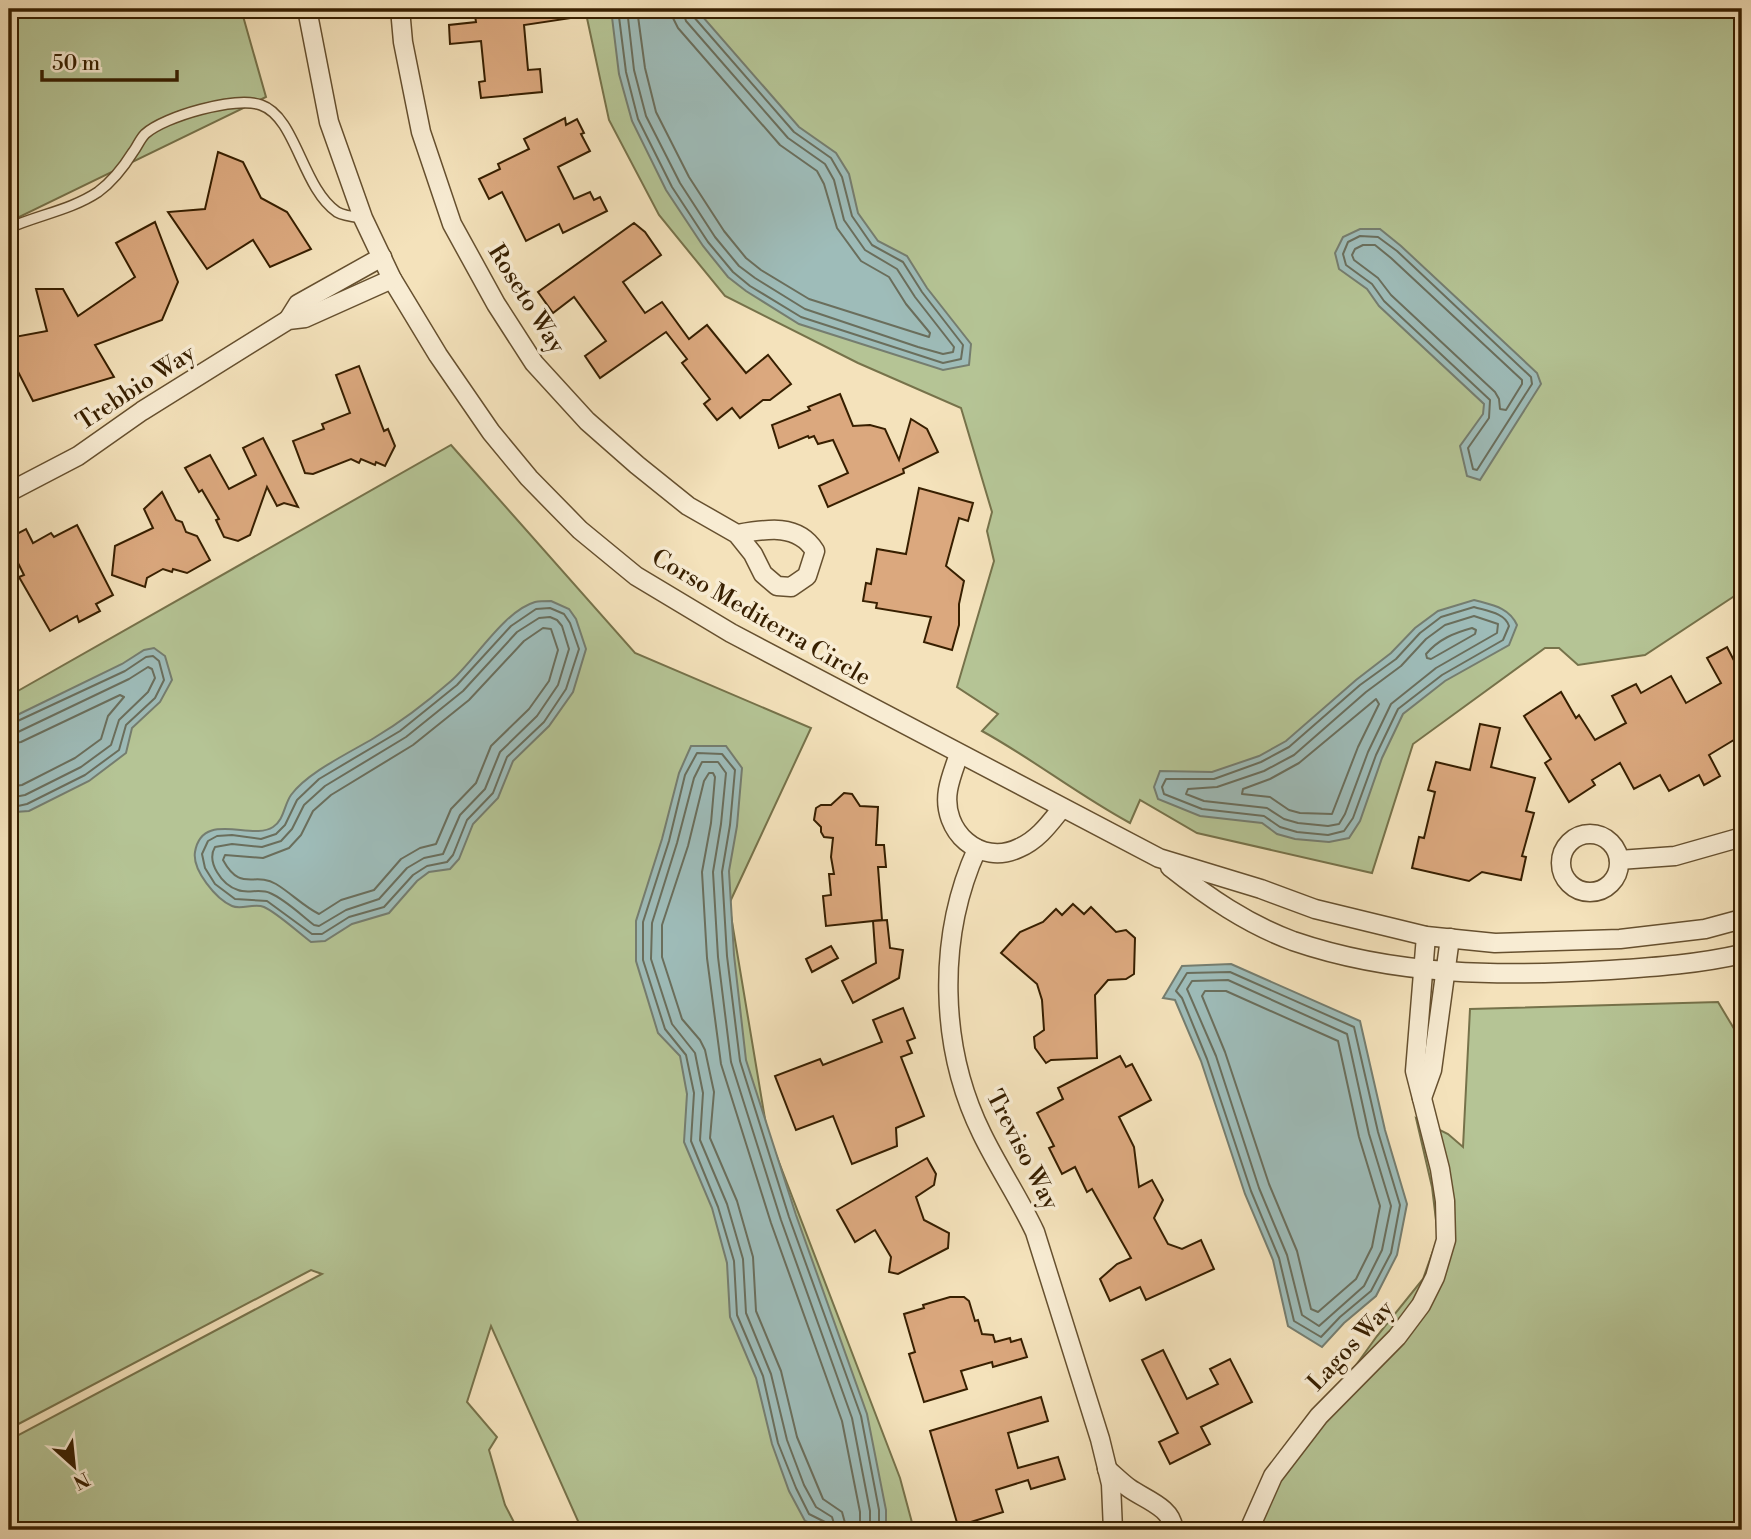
<svg xmlns="http://www.w3.org/2000/svg" width="1751" height="1539" viewBox="0 0 1751 1539" font-family="'Libre Bodoni',serif">
  <rect width="100%" height="100%" fill="#f4e2bb"/>
  <filter id="stains"><feTurbulence type="fractalNoise" baseFrequency=".00286" numOctaves="4"/><feColorMatrix values="0 0 0 0 .2 0 0 0 0 .09 0 0 0 0 .02 0 0 0 .5 -.17"/></filter>
  <radialGradient id="worn" r=".72"><stop offset=".6" stop-color="#630" stop-opacity="0"/><stop offset="1" stop-color="#630" stop-opacity=".3"/></radialGradient>
  <g fill="#b5c495" stroke="#76724a" stroke-width="2">
    <path d="M 9,9 L 241,9 L 266,97 L 9,222 Z"/>
    <path d="M 585,9 L 1742,9 L 1742,591 L 1645,655 L 1578,665 L 1559,648 L 1545,648 L 1413,744 L 1372,873 L 1197,833 L 1140,800 L 1130,823 C 1078,795 1033,759 982,731 L 998,714 L 957,687 L 994,561 L 987,531 L 992,512 L 961,408 L 858,363 L 725,296 L 659,215 L 609,120 Z"/>
    <path d="M 451,445 L 635,653 L 811,728 L 729,904 L 767,1131 L 900,1478 L 914,1530 L 582,1530 L 491,1326 L 467,1402 L 497,1437 L 489,1450 L 505,1505 L 518,1530 L 9,1530 L 9,1440 L 322,1274 L 311,1270 L 9,1429 L 9,696 Z"/>
    <path d="M 1718,1002 L 1742,1042 L 1742,1530 L 1237,1530 L 1377,1336 L 1423,1279 L 1438,1237 L 1432,1187 L 1416,1118 L 1448,1134 L 1463,1147 L 1470,1009 Z"/>
  </g>
  <g fill="#9ebcb9" stroke="#757d6f" stroke-width="2">
    <path d="M 611,9 L 696,9 L 799,127 L 836,153 L 849,174 L 858,213 L 878,241 L 907,256 L 927,288 L 971,344 L 969,365 L 943,370 L 799,324 L 746,291 L 728,277 L 703,246 L 666,190 L 632,121 L 619,74 Z"/>
    <path d="M 1360,229 L 1380,229 L 1401,246 L 1537,373 L 1541,384 L 1480,480 L 1467,476 L 1460,446 L 1483,414 L 1484,404 L 1379,306 L 1367,289 L 1339,269 L 1335,253 L 1343,237 Z"/>
    <path d="M 1474,600 C 1492,605 1509,607 1517,625 L 1509,645 L 1445,681 L 1403,714 L 1382,758 L 1360,821 L 1349,838 L 1329,842 L 1295,839 L 1277,834 L 1262,823 L 1200,816 L 1158,799 L 1154,787 L 1160,771 L 1212,772 L 1259,756 L 1286,741 L 1356,680 L 1391,653 L 1415,628 L 1438,611 Z"/>
    <path d="M 551,601 L 569,609 L 576,619 L 586,649 L 573,692 L 549,726 L 513,761 L 498,798 L 473,824 L 459,859 L 450,869 L 429,872 L 417,881 L 389,913 L 352,924 L 325,941 L 311,942 C 299,933 276,912 264,907 C 254,903 241,910 232,906 C 216,899 192,870 195,852 C 202,810 252,841 273,827 C 284,820 284,805 291,795 C 308,772 349,753 374,738 C 401,722 427,702 451,681 C 475,660 504,611 535,602 C 540,601 546,601 551,601 Z"/>
    <path d="M 154,648 L 165,656 L 172,680 L 160,702 L 132,728 L 126,753 L 89,781 L 29,811 L 15,812 L 9,816 L 9,719 L 122,664 L 144,650 Z"/>
    <path d="M 691,746 L 726,746 L 742,768 L 737,826 L 729,871 L 734,955 L 746,1060 L 796,1215 L 867,1414 L 886,1510 L 886,1530 L 828,1530 L 805,1521 L 789,1491 L 772,1444 L 756,1378 L 730,1317 L 727,1263 L 712,1208 L 684,1142 L 687,1094 L 680,1056 L 658,1033 L 636,961 L 636,921 L 662,839 L 679,773 Z"/>
    <path d="M 1231,964 L 1360,1021 L 1385,1130 L 1407,1204 L 1397,1255 L 1376,1296 L 1344,1323 L 1322,1347 L 1288,1326 L 1273,1260 L 1245,1194 L 1201,1061 L 1175,1000 L 1163,998 L 1182,966 Z"/>
  </g>
  <g fill="none" stroke-linecap="round" stroke-linejoin="round">
    <g stroke="#6a6e5c" stroke-width="2">
      <path d="M 618,9 L 626,72 L 638,119 L 672,187 L 708,242 L 733,272 L 750,286 L 801,317 L 943,363 L 961,359 L 963,345 L 922,292 L 903,262 L 872,245 L 852,216 L 842,177 L 831,158 L 794,132 L 693,16 L 691,9"/>
      <path d="M 627,9 L 634,70 L 646,116 L 680,183 L 715,237 L 739,266 L 755,278 L 805,309 L 918,347 L 943,354 L 953,352 L 954,347 L 915,297 L 897,269 L 865,250 L 844,220 L 834,180 L 825,164 L 788,138 L 686,21 L 682,9"/>
      <path d="M 637,9 L 645,68 L 656,112 L 689,177 L 724,231 L 746,258 L 761,270 L 809,299 L 929,337 L 930,333 L 906,304 L 889,277 L 861,261 L 837,228 L 824,184 L 817,171 L 780,145 L 678,28 L 673,18 L 672,9"/>
      <path d="M 1360,236 L 1378,237 L 1397,251 L 1531,377 L 1532,384 L 1477,470 L 1473,469 L 1468,448 L 1489,418 L 1490,400 L 1384,301 L 1372,284 L 1346,265 L 1343,254 L 1348,242 Z"/>
      <path d="M 1363,245 L 1375,245 L 1391,258 L 1522,380 L 1522,384 L 1506,410 L 1500,409 L 1499,399 L 1495,392 L 1391,295 L 1378,278 L 1354,260 L 1352,255 L 1355,249 Z"/>
      <path d="M 1474,607 C 1487,611 1505,613 1509,626 L 1503,640 L 1442,675 L 1398,709 L 1376,755 L 1353,818 L 1344,831 L 1328,835 L 1297,832 L 1280,827 L 1264,816 L 1202,809 L 1164,794 L 1162,787 L 1166,779 L 1214,779 L 1261,762 L 1289,747 L 1360,685 L 1396,659 L 1420,633 L 1441,617 Z"/>
      <path d="M 550,608 L 564,614 L 570,623 L 579,649 L 566,689 L 544,722 L 507,757 L 493,793 L 467,820 L 453,855 L 447,862 L 427,866 L 413,875 L 384,907 L 349,917 L 322,934 L 312,934 L 267,901 L 235,899 L 215,884 L 205,868 L 202,854 L 208,841 L 217,836 L 232,835 L 261,839 L 276,834 L 285,825 L 297,800 L 319,779 L 400,731 L 457,685 L 511,626 L 536,609 Z"/>
      <path d="M 1474,616 L 1498,624 L 1497,633 L 1436,668 L 1391,704 L 1368,752 L 1345,814 L 1339,824 L 1328,826 L 1298,823 L 1284,819 L 1267,808 L 1204,801 L 1186,794 L 1188,789 L 1217,787 L 1264,771 L 1294,755 L 1366,692 L 1401,666 L 1426,639 L 1445,625 Z"/>
      <path d="M 550,617 L 557,620 L 562,626 L 569,649 L 558,685 L 537,716 L 500,752 L 485,789 L 460,815 L 443,854 L 424,858 L 407,868 L 379,899 L 346,910 L 319,926 L 314,925 C 301,915 286,900 270,893 C 260,888 248,894 238,890 C 222,885 206,862 215,847 L 232,844 L 262,847 L 281,841 L 292,829 L 304,805 L 325,786 L 406,737 L 463,691 L 517,632 L 539,618 Z"/>
      <path d="M 543,628 L 551,629 L 558,650 L 549,681 L 529,709 L 491,746 L 476,783 L 451,809 L 436,844 L 420,848 L 401,859 L 374,890 L 341,900 L 319,914 C 303,906 291,893 276,884 C 254,871 241,893 223,860 L 225,855 L 263,858 L 289,848 L 301,835 L 313,811 L 331,795 L 413,745 L 469,700 L 524,641 Z"/>
      <path d="M 1472,628 L 1476,630 L 1475,634 L 1431,659 L 1427,658 L 1426,654 C 1439,639 1454,633 1472,628 Z"/>
      <path d="M 1376,699 L 1379,704 L 1358,747 L 1332,814 L 1300,813 L 1289,810 L 1270,797 L 1242,794 L 1243,789 L 1270,779 L 1299,763 Z"/>
      <path d="M 9,725 L 125,671 L 146,657 L 153,656 L 159,661 L 164,680 L 155,698 L 126,725 L 119,750 L 85,775 L 27,804 L 9,808"/>
      <path d="M 9,733 L 18,732 L 129,679 L 148,667 L 152,669 L 155,678 L 148,692 L 119,720 L 111,745 L 81,767 L 25,795 L 9,798"/>
      <path d="M 9,744 L 21,742 L 120,695 L 124,697 L 108,716 L 101,739 L 75,758 L 22,785 L 9,787"/>
      <path d="M 1230,972 L 1354,1027 L 1378,1132 L 1400,1205 L 1391,1253 L 1371,1291 L 1340,1317 L 1321,1337 L 1294,1321 L 1279,1258 L 1251,1191 L 1207,1059 L 1182,998 L 1176,991 L 1187,973 Z"/>
      <path d="M 1228,980 L 1347,1034 L 1369,1134 L 1391,1206 L 1382,1250 L 1364,1286 L 1319,1326 L 1302,1315 L 1287,1255 L 1259,1188 L 1216,1056 L 1187,989 L 1192,981 Z"/>
      <path d="M 1205,991 L 1226,991 L 1338,1041 L 1359,1137 L 1380,1206 L 1372,1247 L 1356,1279 L 1318,1312 L 1311,1309 L 1297,1251 L 1269,1184 L 1225,1052 L 1202,996 Z"/>
      <path d="M 828,1530 L 825,1522 L 809,1514 L 796,1488 L 778,1443 L 763,1376 L 737,1315 L 734,1261 L 718,1207 L 691,1141 L 694,1093 L 686,1055 L 665,1029 L 643,960 L 643,922 L 669,841 L 685,775 L 697,753 L 722,754 L 735,770 L 730,825 L 722,872 L 727,956 L 740,1061 L 789,1217 L 861,1416 L 879,1510 L 879,1530"/>
      <path d="M 836,1530 L 832,1517 L 816,1507 L 804,1485 L 787,1440 L 771,1374 L 746,1313 L 743,1259 L 727,1204 L 700,1140 L 703,1093 L 695,1053 L 672,1024 L 651,959 L 652,923 L 677,843 L 694,778 L 702,762 L 718,762 L 726,773 L 721,824 L 713,872 L 718,957 L 731,1062 L 781,1220 L 852,1418 L 870,1511 L 870,1530"/>
      <path d="M 847,1530 L 842,1512 L 823,1499 L 797,1437 L 781,1371 L 756,1311 L 753,1257 L 737,1201 L 710,1138 L 714,1092 L 705,1050 L 700,1040 L 682,1019 L 662,957 L 662,925 L 688,846 L 704,781 L 709,773 L 713,773 L 715,777 L 711,823 L 702,872 L 707,958 L 721,1064 L 771,1223 L 842,1421 L 860,1512 L 860,1530"/>
    </g>
  </g>
  <g fill="#dba87e" stroke="#371f00" stroke-width="2">
    <path d="M 474,9 L 578,9 L 578,17 L 524,25 L 528,70 L 540,69 L 542,92 L 481,98 L 479,82 L 485,81 L 481,41 L 450,44 L 449,25 L 476,22 Z"/>
    <path d="M 565,118 L 566,125 L 577,119 L 584,133 L 581,134 L 590,151 L 558,167 L 574,199 L 590,192 L 594,200 L 600,197 L 607,211 L 563,233 L 559,224 L 526,241 L 502,192 L 489,199 L 479,179 L 500,169 L 498,164 L 529,149 L 524,139 Z"/>
    <path d="M 218,152 L 243,162 L 261,198 L 287,212 L 311,249 L 270,267 L 253,240 L 207,269 L 168,212 L 205,209 Z"/>
    <path d="M 155,222 L 178,282 L 162,320 L 95,345 L 114,377 L 33,401 L 9,354 L 9,338 L 47,331 L 36,289 L 63,289 L 78,316 L 135,277 L 116,243 Z"/>
    <path d="M 634,223 L 645,232 L 661,255 L 623,282 L 645,313 L 662,302 L 689,339 L 707,325 L 746,373 L 768,355 L 791,384 L 770,400 L 763,400 L 740,418 L 732,408 L 717,420 L 704,404 L 710,399 L 682,363 L 687,359 L 666,332 L 600,378 L 585,356 L 606,341 L 574,297 L 553,313 L 538,292 Z"/>
    <path d="M 359,366 L 384,431 L 388,429 L 395,446 L 385,466 L 376,462 L 375,465 L 361,459 L 359,463 L 351,459 L 313,474 L 305,473 L 293,441 L 324,429 L 322,424 L 350,413 L 336,375 Z"/>
    <path d="M 840,394 L 853,426 L 870,425 L 885,429 L 899,460 L 911,419 L 927,429 L 938,452 L 903,469 L 904,473 L 828,507 L 819,486 L 848,473 L 833,440 L 818,444 L 814,436 L 809,438 L 808,436 L 779,448 L 772,425 L 810,410 L 808,407 Z"/>
    <path d="M 263,438 L 298,507 L 284,503 L 277,506 L 267,487 L 250,535 L 238,541 L 224,537 L 216,520 L 219,519 L 202,490 L 199,492 L 185,468 L 210,455 L 229,489 L 256,475 L 243,448 Z"/>
    <path d="M 919,488 L 973,503 L 968,521 L 959,518 L 946,566 L 964,581 L 959,604 L 959,625 L 952,650 L 924,642 L 931,617 L 876,608 L 877,603 L 863,601 L 866,583 L 871,584 L 877,549 L 906,554 Z"/>
    <path d="M 162,492 L 176,520 L 182,522 L 186,532 L 197,536 L 210,560 L 187,573 L 173,569 L 172,572 L 163,569 L 147,578 L 145,587 L 112,575 L 115,546 L 153,528 L 144,509 Z"/>
    <path d="M 77,525 L 113,595 L 96,604 L 100,611 L 79,622 L 77,616 L 50,631 L 19,577 L 24,575 L 9,545 L 9,538 L 26,529 L 33,543 L 51,533 L 54,537 Z"/>
    <path d="M 1727,647 L 1742,676 L 1742,735 L 1709,755 L 1720,776 L 1704,785 L 1699,775 L 1669,791 L 1660,775 L 1634,789 L 1620,763 L 1592,780 L 1595,785 L 1569,802 L 1545,763 L 1551,759 L 1524,716 L 1561,692 L 1576,718 L 1579,715 L 1595,740 L 1626,723 L 1612,696 L 1636,684 L 1641,693 L 1671,676 L 1686,703 L 1721,683 L 1707,658 Z"/>
    <path d="M 1480,724 L 1500,728 L 1491,767 L 1535,778 L 1526,811 L 1534,813 L 1522,856 L 1526,857 L 1521,880 L 1482,872 L 1469,881 L 1412,868 L 1419,837 L 1424,838 L 1435,792 L 1428,790 L 1436,762 L 1470,770 Z"/>
    <path d="M 844,793 L 852,794 L 860,806 L 878,807 L 876,845 L 884,845 L 886,867 L 878,867 L 882,920 L 826,926 L 823,896 L 831,895 L 829,874 L 834,874 L 831,857 L 833,838 L 824,837 L 821,832 L 821,827 L 814,820 L 816,808 L 821,805 L 831,805 Z"/>
    <path d="M 1073,904 L 1084,914 L 1091,907 L 1116,932 L 1126,930 L 1135,938 L 1134,974 L 1126,979 L 1108,980 L 1095,995 L 1097,1058 L 1051,1060 L 1046,1063 L 1035,1048 L 1034,1037 L 1044,1030 L 1042,1000 L 1037,984 L 1001,953 L 1020,932 L 1043,922 L 1056,909 L 1062,915 Z"/>
    <path d="M 887,920 L 890,948 L 903,950 L 899,978 L 853,1003 L 842,981 L 876,963 L 873,921 Z"/>
    <path d="M 831,946 L 838,958 L 812,972 L 806,959 Z"/>
    <path d="M 903,1008 L 915,1038 L 907,1041 L 912,1053 L 901,1057 L 924,1116 L 896,1128 L 897,1146 L 852,1164 L 833,1116 L 796,1130 L 775,1076 L 820,1059 L 823,1065 L 882,1042 L 873,1020 Z"/>
    <path d="M 1120,1056 L 1126,1067 L 1132,1064 L 1151,1100 L 1119,1117 L 1134,1147 L 1139,1187 L 1152,1180 L 1163,1200 L 1154,1218 L 1168,1244 L 1182,1249 L 1201,1240 L 1214,1269 L 1146,1300 L 1140,1287 L 1110,1301 L 1100,1279 L 1117,1264 L 1131,1258 L 1092,1189 L 1087,1192 L 1075,1167 L 1062,1174 L 1049,1148 L 1054,1146 L 1037,1113 L 1063,1099 L 1058,1088 Z"/>
    <path d="M 927,1158 L 936,1174 L 934,1185 L 916,1197 L 924,1220 L 949,1233 L 948,1248 L 898,1274 L 889,1272 L 891,1257 L 875,1230 L 855,1242 L 837,1210 Z"/>
    <path d="M 950,1297 L 964,1297 L 969,1301 L 975,1321 L 978,1320 L 982,1334 L 993,1335 L 995,1342 L 1010,1338 L 1011,1342 L 1021,1339 L 1027,1357 L 993,1367 L 992,1362 L 961,1371 L 967,1389 L 924,1402 L 909,1354 L 915,1352 L 904,1314 L 924,1308 L 923,1305 Z"/>
    <path d="M 1163,1350 L 1187,1399 L 1218,1384 L 1210,1369 L 1230,1359 L 1252,1402 L 1201,1427 L 1210,1444 L 1170,1464 L 1159,1442 L 1178,1433 L 1142,1360 Z"/>
    <path d="M 1041,1397 L 1048,1421 L 1008,1433 L 1018,1468 L 1058,1457 L 1065,1479 L 1031,1489 L 1028,1480 L 996,1490 L 1003,1512 L 958,1526 L 930,1431 Z"/>
  </g>
  <g fill="none" stroke-linecap="round" stroke-linejoin="round">
    <g stroke="#66502f" stroke-width="12">
      <path id="lane" d="M 9,228 C 38,215 71,210 98,192 C 113,181 123,168 133,152 C 137,147 140,139 145,134 C 165,116 236,96 261,105 C 296,117 302,188 337,212 C 344,216 355,217 363,218"/>
    </g>
    <g stroke="#66502f" stroke-width="21">
      <g id="street">
        <path d="M 307,9 L 329,122 L 363,218 L 392,279 L 438,355 L 491,432 L 529,478 L 580,530 L 636,576 L 731,633 L 1159,858 L 1261,889 L 1315,909 L 1426,936 L 1495,943 L 1620,939 L 1705,929 L 1742,919"/>
        <path d="M 400,9 L 403,42 L 421,132 L 452,224 L 496,304 L 534,363 L 587,421 L 637,465 L 688,506 L 737,534 L 753,554 L 763,574 L 777,586 L 791,587 L 807,576 L 815,551 C 798,523 766,529 737,534"/>
        <path d="M 288,320 L 298,304 L 382,257"/>
        <path d="M 9,492 L 78,456 L 142,411 L 288,320 L 305,318 L 392,279"/>
        <path d="M 959,754 C 955,766 950,778 948,790 C 941,831 980,867 1019,848 C 1038,840 1050,823 1062,808"/>
        <circle cx="1590" cy="863" r="29"/>
        <path d="M 977,849 C 937,937 939,1047 982,1134 C 998,1167 1019,1198 1035,1232 L 1100,1439 L 1111,1484 L 1113,1530"/>
        <path d="M 1619,860 L 1675,856 L 1742,837"/>
        <path d="M 1170,867 C 1208,897 1247,924 1293,941 C 1395,976 1503,977 1610,970 C 1655,967 1699,964 1742,954"/>
        <path d="M 1422,1098 L 1432,1070 L 1450,938"/>
        <path d="M 1107,1469 C 1114,1475 1121,1482 1129,1488 C 1144,1499 1174,1508 1173,1530"/>
        <path d="M 1249,1530 L 1273,1476 L 1319,1416 L 1397,1337 L 1421,1305 L 1435,1277 L 1446,1240 L 1445,1201 L 1440,1169 L 1415,1071 L 1426,936"/>
      </g>
    </g>
    <use href="#lane" stroke="#f8ecd3" stroke-width="9"/>
    <use href="#street" stroke="#f8ecd3" stroke-width="18"/>
  </g>
  <g text-anchor="middle" dominant-baseline="central" stroke-width="7" stroke-linejoin="round" paint-order="stroke">
    <g font-size="24" fill="#371f00" stroke="#f8ecd3">
      <text transform="translate(526 299) rotate(58)">Roseto Way</text>
      <text transform="translate(136 388) rotate(-33)">Trebbio Way</text>
      <text transform="translate(761 618) rotate(30)">Corso Mediterra Circle</text>
      <text transform="translate(1022 1150) rotate(63)">Treviso Way</text>
      <text transform="translate(1351 1346) rotate(-47)">Lagos Way</text>
    </g>
  </g>
  <rect width="1751" height="1539" fill="none" stroke="#f4e2bb" stroke-width="35"/>
  <rect x="10" y="10" width="1730" height="1518" fill="none" stroke="#371f00" stroke-width="3.5"/>
  <rect x="18" y="18" width="1716" height="1504" fill="none" stroke="#371f00" stroke-width="2"/>
  <g transform="translate(74 1466) rotate(153)" stroke="#f8ecd3" stroke-width="5" paint-order="stroke">
  <path d="M0-5L12 26L0 18L-12 26Z" fill="#371f00"/>
  <text y="-10" font-size="19" font-weight="bold" text-anchor="middle" fill="#371f00">N</text>
  </g>
  <path d="M42 70v10h135v-10" fill="none" stroke="#371f00" stroke-width="3.5"/>
  <text x="52" y="70" font-size="21" fill="#371f00" stroke="#f8ecd3" stroke-width="5" paint-order="stroke">50 m</text>
  <rect width="100%" height="100%" filter="url(#stains)"/>
  <rect width="100%" height="100%" fill="url(#worn)"/>
</svg>
